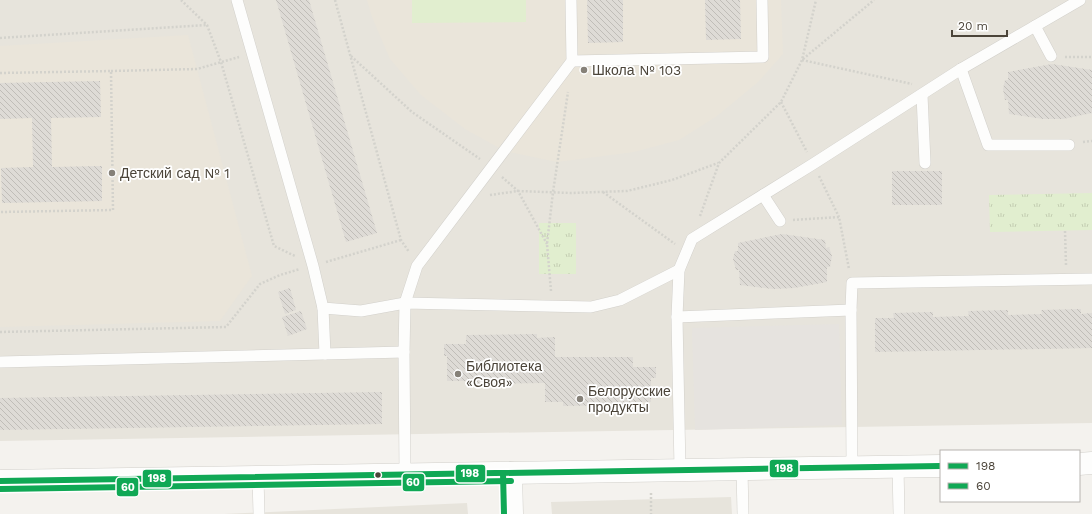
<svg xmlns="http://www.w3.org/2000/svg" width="1092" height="514" viewBox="0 0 1092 514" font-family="'Work Sans',sans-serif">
  <defs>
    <pattern id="park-tufts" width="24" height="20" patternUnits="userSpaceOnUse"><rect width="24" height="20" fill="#e1eecf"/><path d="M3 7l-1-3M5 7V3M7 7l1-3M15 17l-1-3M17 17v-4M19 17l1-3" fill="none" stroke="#c3cdb2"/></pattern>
    <pattern id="building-back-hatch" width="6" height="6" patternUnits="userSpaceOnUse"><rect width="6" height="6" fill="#dedbd6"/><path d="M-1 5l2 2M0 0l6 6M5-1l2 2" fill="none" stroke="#c0bdb8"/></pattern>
  </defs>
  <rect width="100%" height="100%" fill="#f4f2ee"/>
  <g fill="#e7e4dc">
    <path d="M 0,0 L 1092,0 L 1092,423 L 0,441 Z"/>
    <path d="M 731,497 L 732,514 L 552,514 L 551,502 Z"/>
    <path d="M 467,503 L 468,514 L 224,514 Z"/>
  </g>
  <g fill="#eae5da">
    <path d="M 367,0 L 781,0 L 783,54 L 758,82 L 717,116 L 679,140 L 634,152 L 557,162 L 505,151 L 465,129 L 421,95 L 390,59 L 372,17 Z"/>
    <path d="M 188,35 L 252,276 L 220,321 L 0,327 L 0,46 Z"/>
  </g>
  <g fill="url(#park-tufts)">
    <path d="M 1092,193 L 1092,230 L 990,232 L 989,195 Z"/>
    <rect x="539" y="223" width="37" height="51"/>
  </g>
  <path fill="#e1eecf" d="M 412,0 L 526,0 L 526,22 L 412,23 Z"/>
  <path fill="#e6e3df" d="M 839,324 L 842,425 L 695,430 L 692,328 Z"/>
  <g fill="url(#building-back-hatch)">
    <path d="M 276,0 L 309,0 L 377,233 L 346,242 Z"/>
    <path d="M 587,0 L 623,0 L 623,42 L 588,43 Z"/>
    <path d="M 705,0 L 740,0 L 741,39 L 706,40 Z"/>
    <path d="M 1052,64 L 1092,70 L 1092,113 L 1063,119 L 1043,119 L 1009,114 L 1008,100 L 1005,100 L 1003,89 L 1005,80 L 1008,80 L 1008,72 Z"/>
    <path d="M 100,81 L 101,117 L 51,118 L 52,167 L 102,166 L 102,201 L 2,203 L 1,168 L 33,167 L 32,118 L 0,119 L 0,83 Z"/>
    <rect x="892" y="171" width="50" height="34"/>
    <path d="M 782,234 L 825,240 L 826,248 L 829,247 L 832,256 L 830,267 L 827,267 L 827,282 L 794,288 L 773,289 L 740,285 L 739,270 L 736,270 L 733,259 L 735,251 L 738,251 L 738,243 Z"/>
    <path d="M 290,288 L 296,310 L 285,314 L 278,292 Z"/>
    <path d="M 1081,309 L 1081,314 L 1092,313 L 1092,348 L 875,352 L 875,318 L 894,318 L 893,313 L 933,312 L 933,317 L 969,316 L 968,311 L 1008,310 L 1008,315 L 1042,314 L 1041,310 Z"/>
    <path d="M 301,311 L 307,329 L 288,336 L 282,317 Z"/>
    <path d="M 537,334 L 537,338 L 555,337 L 555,357 L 633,357 L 633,367 L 656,367 L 656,378 L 651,378 L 651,402 L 634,402 L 634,405 L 563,406 L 563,402 L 545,402 L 545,383 L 466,384 L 466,381 L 447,381 L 447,356 L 444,356 L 444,344 L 466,344 L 466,335 Z"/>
    <path d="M 382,392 L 382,424 L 0,430 L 0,398 Z"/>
  </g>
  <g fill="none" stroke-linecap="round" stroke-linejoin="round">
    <g stroke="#d2d0cb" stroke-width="12">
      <g id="lane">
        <path d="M 237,0 L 313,266 L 323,308 L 361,311 L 405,303 L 591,307 L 620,300 L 679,270"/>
        <path d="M 1035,26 L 1051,56"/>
        <path d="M 572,61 L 763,57 L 762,0"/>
        <path d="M 961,69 L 988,145 L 1069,145"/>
        <path d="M 922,95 L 925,163"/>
        <path d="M 763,195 L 780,221"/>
        <path d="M 323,308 L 325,354"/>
        <path d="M 851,310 L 852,467"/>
        <path d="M 677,317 L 851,310 L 852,283 L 1092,279"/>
        <path d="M 0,362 L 404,352"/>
        <path d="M 898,466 L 899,514"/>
        <path d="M 742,469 L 743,514"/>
        <path d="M 680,470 L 677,317 L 679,270 L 692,239 L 813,164 L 961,69 L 1080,0"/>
        <path d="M 405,475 L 404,352 L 405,303 L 417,266 L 572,61 L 571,0"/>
        <path d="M 258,477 L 259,514"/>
      </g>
    </g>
    <g stroke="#d2d0cb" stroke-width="23">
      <g id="street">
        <path d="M 1079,464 L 1092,463"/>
        <path d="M 511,473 L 512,514"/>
        <path d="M 0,481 L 941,466"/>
      </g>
    </g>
    <g stroke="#d3d2cc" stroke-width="2.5" stroke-dasharray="2 2" stroke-linecap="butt">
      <path d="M 181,0 L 207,25 L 221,62 L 274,246 L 295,256"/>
      <path d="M 335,0 L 401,240 L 409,252"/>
      <path d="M 0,38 L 206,25"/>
      <path d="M 351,56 L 412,112 L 480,159"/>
      <path d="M 1065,57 L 1092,57"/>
      <path d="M 803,59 L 874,0"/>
      <path d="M 802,60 L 912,84"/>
      <path d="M 111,71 L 197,69 L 239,57"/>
      <path d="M 0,73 L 111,71 L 113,210 L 0,212"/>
      <path d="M 781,102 L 807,152"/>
      <path d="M 1083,142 L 1092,141"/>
      <path d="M 819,176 L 839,217"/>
      <path d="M 502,177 L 518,191 L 547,244"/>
      <path d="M 603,192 L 675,244"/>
      <path d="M 490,195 L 518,191 L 571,193 L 627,191 L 672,180 L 718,163"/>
      <path d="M 700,216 L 719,163 L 781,102 L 802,60 L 816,0"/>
      <path d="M 793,220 L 839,217 L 849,269"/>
      <path d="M 1065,231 L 1066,265"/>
      <path d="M 326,262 L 401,240"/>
      <path d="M 551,291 L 547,244 L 553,192 L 568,92"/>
      <path d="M 0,332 L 226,327 L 260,284 L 280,275 L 300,269"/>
      <path d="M 651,493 L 651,514"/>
    </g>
    <use href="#lane" stroke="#fdfdfc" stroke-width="11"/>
    <use href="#street" stroke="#fdfdfc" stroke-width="22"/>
    <g stroke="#fff" stroke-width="9">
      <path id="bus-1" d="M 0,481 L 941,466"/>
    </g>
    <g stroke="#fff" stroke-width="9">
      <g id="bus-2">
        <path d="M 503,473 L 504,514"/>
        <path d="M 0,489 L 511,481"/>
      </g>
    </g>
    <use href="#bus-1" stroke="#10a855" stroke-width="6"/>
    <use href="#bus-2" stroke="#10a855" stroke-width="6"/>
  </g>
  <g fill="#868178" stroke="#fff" stroke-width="1.5">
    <circle cx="584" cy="70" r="4"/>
    <circle cx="112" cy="173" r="4"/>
    <circle cx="458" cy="374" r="4"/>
    <circle cx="580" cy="399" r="4"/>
  </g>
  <circle fill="#4b4439" stroke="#fff" stroke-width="1.5" cx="378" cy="475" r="3.5"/>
  <g text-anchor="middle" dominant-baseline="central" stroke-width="3.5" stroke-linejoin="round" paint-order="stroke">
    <g font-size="14" fill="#4b4439" stroke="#fff" text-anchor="start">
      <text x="592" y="70">Школа № 103</text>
      <text x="120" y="173">Детский сад № 1</text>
      <text x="466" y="366">Библиотека<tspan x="466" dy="16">«Своя»</tspan></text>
      <text x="588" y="391">Белорусские<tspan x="588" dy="16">продукты</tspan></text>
    </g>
  </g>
  <g stroke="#fff" stroke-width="1.5">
    <rect x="769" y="459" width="30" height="19" rx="4" fill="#10a855"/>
    <rect x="455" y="464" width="31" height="19" rx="4" fill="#10a855"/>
    <rect x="142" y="469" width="30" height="19" rx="4" fill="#10a855"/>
    <rect x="402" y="473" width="23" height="19" rx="4" fill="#10a855"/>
    <rect x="116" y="477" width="23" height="20" rx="4" fill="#10a855"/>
  </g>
  <g font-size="11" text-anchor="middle" font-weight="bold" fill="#fff">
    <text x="784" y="472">198</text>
    <text x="470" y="477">198</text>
    <text x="157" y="482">198</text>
    <text x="413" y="486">60</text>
    <text x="128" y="491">60</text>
  </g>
  <rect x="940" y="450" width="140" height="52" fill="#ffffff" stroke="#b7b4b0"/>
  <rect x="948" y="463" width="20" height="6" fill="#10a855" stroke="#b7b4b0"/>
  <text x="976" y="470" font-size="12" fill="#4b4439">198</text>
  <rect x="948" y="483" width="20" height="6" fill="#10a855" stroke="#b7b4b0"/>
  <text x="976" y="490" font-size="12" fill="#4b4439">60</text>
  <path d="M952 30v6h55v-6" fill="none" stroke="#4b4439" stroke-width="2"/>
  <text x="958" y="30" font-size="12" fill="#4b4439" stroke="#ffffff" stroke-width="3" paint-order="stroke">20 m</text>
</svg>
